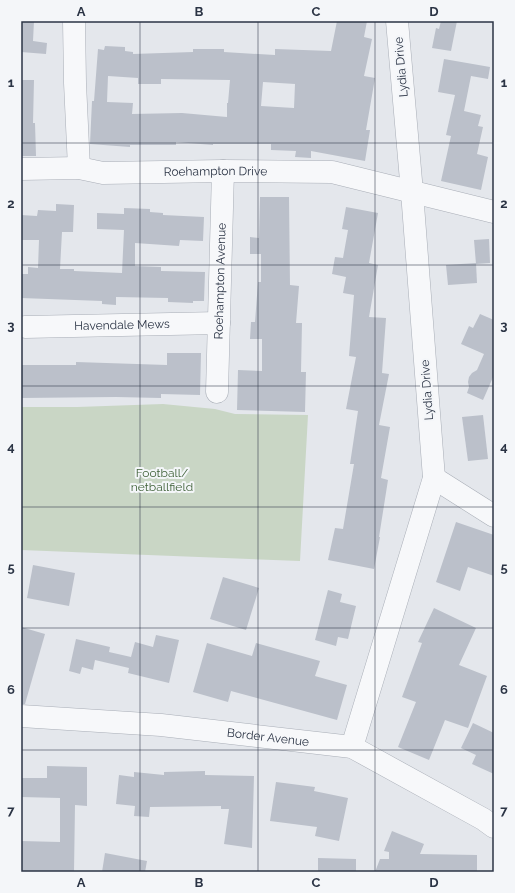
<svg xmlns="http://www.w3.org/2000/svg" width="515" height="893" viewBox="0 0 515 893" font-family="Raleway,sans-serif">
  <rect width="100%" height="100%" fill="#e4e7ec"/>
  <path fill="#c9d6c5" d="M 163,404 L 215,409 L 235,414 L 308,415 L 300,561 L 21,550 L 21,407 L 77,407 Z"/>
  <g fill="#bbc0ca" fill-rule="evenodd">
    <path d="M 21,21 L 34,21 L 33,41 L 47,43 L 46,54 L 21,52 Z"/>
    <path d="M 337,21 L 367,21 L 364,37 L 372,39 L 364,76 L 375,78 L 366,130 L 370,130 L 365,161 L 311,151 L 311,158 L 295,157 L 296,151 L 271,150 L 271,144 L 213,144 L 213,145 L 176,142 L 176,145 L 130,145 L 130,147 L 90,144 L 92,101 L 94,101 L 98,49 L 104,50 L 105,46 L 125,47 L 125,51 L 133,52 L 133,54 L 193,52 L 193,49 L 224,49 L 224,52 L 275,55 L 275,49 L 331,51 ZM 108,76 L 138,78 L 138,84 L 161,84 L 161,79 L 230,80 L 228,103 L 227,103 L 227,117 L 182,113 L 132,114 L 133,103 L 107,102 ZM 263,82 L 295,84 L 294,108 L 261,106 Z"/>
    <path d="M 441,21 L 457,21 L 451,51 L 432,48 L 436,28 L 439,29 Z"/>
    <path d="M 444,59 L 490,67 L 488,79 L 471,76 L 464,111 L 481,115 L 478,126 L 483,127 L 477,154 L 488,157 L 481,190 L 441,181 L 451,136 L 446,135 L 455,95 L 438,92 Z"/>
    <path d="M 21,80 L 34,80 L 33,123 L 35,123 L 36,156 L 21,156 Z"/>
    <path d="M 260,197 L 289,197 L 290,285 L 299,286 L 296,323 L 302,323 L 301,372 L 306,372 L 305,412 L 237,410 L 238,370 L 262,371 L 262,339 L 250,339 L 251,322 L 255,322 L 258,282 L 261,282 L 261,254 L 250,254 L 250,237 L 259,238 Z"/>
    <path d="M 56,204 L 74,205 L 73,232 L 62,232 L 60,269 L 74,269 L 74,271 L 122,273 L 124,230 L 97,229 L 97,213 L 124,214 L 124,208 L 150,209 L 150,212 L 163,213 L 163,215 L 204,217 L 203,241 L 180,240 L 179,246 L 135,243 L 135,266 L 161,267 L 161,271 L 205,272 L 204,301 L 193,301 L 193,303 L 168,302 L 168,298 L 116,297 L 116,305 L 102,304 L 102,301 L 21,298 L 21,274 L 28,274 L 28,267 L 38,268 L 39,240 L 21,240 L 21,215 L 37,216 L 38,210 L 56,211 Z"/>
    <path d="M 346,207 L 378,213 L 369,263 L 378,265 L 369,317 L 386,318 L 382,373 L 389,374 L 379,425 L 390,427 L 381,478 L 388,480 L 379,537 L 380,537 L 374,569 L 328,560 L 335,528 L 343,529 L 354,464 L 350,464 L 358,411 L 346,409 L 356,357 L 349,356 L 354,295 L 343,293 L 346,277 L 332,274 L 335,257 L 343,258 L 348,230 L 342,229 Z"/>
    <path d="M 489,239 L 490,263 L 476,264 L 474,240 Z"/>
    <path d="M 476,263 L 477,283 L 448,285 L 446,265 Z"/>
    <path d="M 480,314 L 494,320 L 494,375 L 483,400 L 467,393 L 469,387 L 468,382 L 469,377 L 472,373 L 477,370 L 484,354 L 461,344 L 469,326 L 473,328 Z"/>
    <path d="M 167,353 L 201,353 L 200,395 L 161,394 L 161,398 L 116,397 L 21,398 L 21,365 L 76,365 L 76,362 L 167,365 Z"/>
    <path d="M 483,415 L 488,459 L 468,461 L 462,417 Z"/>
    <path d="M 456,522 L 494,535 L 494,576 L 468,567 L 460,591 L 436,582 Z"/>
    <path d="M 33,565 L 75,573 L 69,606 L 27,598 Z"/>
    <path d="M 223,577 L 259,588 L 246,630 L 210,619 Z"/>
    <path d="M 328,590 L 342,594 L 340,602 L 356,606 L 348,639 L 338,637 L 336,646 L 315,640 Z"/>
    <path d="M 434,608 L 476,628 L 459,665 L 487,676 L 468,728 L 445,720 L 429,760 L 398,747 L 416,702 L 402,697 L 422,643 L 418,642 Z"/>
    <path d="M 21,627 L 45,634 L 25,704 L 21,704 Z"/>
    <path d="M 156,635 L 179,640 L 169,683 L 128,673 L 129,668 L 95,660 L 93,670 L 82,667 L 80,674 L 69,671 L 76,639 L 110,647 L 109,652 L 131,657 L 135,642 L 153,647 Z"/>
    <path d="M 207,643 L 252,656 L 256,643 L 320,661 L 315,676 L 347,685 L 337,720 L 231,691 L 228,702 L 193,692 Z"/>
    <path d="M 473,723 L 494,733 L 494,774 L 472,764 L 476,755 L 461,748 Z"/>
    <path d="M 47,766 L 87,767 L 87,806 L 75,805 L 74,872 L 21,872 L 21,841 L 60,842 L 60,798 L 21,797 L 21,778 L 47,778 Z"/>
    <path d="M 205,771 L 205,775 L 254,776 L 252,848 L 224,844 L 229,809 L 221,809 L 221,806 L 150,807 L 149,817 L 134,816 L 135,806 L 116,804 L 119,775 L 134,777 L 134,772 L 164,775 L 164,772 Z"/>
    <path d="M 276,782 L 315,787 L 314,791 L 348,798 L 339,841 L 315,836 L 317,827 L 270,821 Z"/>
    <path d="M 392,831 L 424,844 L 420,854 L 477,855 L 477,872 L 375,872 L 380,859 L 389,859 L 389,852 L 384,851 Z"/>
    <path d="M 105,853 L 147,861 L 145,872 L 102,872 Z"/>
    <path d="M 318,858 L 356,859 L 356,872 L 318,872 Z"/>
  </g>
  <g fill="none" stroke-linecap="round" stroke-linejoin="round">
    <g stroke="#a9aeb7" stroke-width="23">
      <g id="minor">
        <path d="M 74,21 L 75,83 L 79,168"/>
        <path id="s1" d="M 21,169 L 79,168 L 103,173 L 223,171 L 332,172 L 494,212"/>
        <path id="s2" d="M 25,327 L 219,323"/>
        <path id="s3" d="M 217,392 L 223,171"/>
        <path d="M 434,478 L 494,516"/>
        <path id="s4" d="M 21,716 L 161,725 L 352,747 L 483,819 L 494,827"/>
        <path d="M 352,747 L 434,478 L 412,192 L 397,21"/>
      </g>
    </g>
    <use href="#minor" stroke="#f7f8fa" stroke-width="22"/>
  </g>
  <path fill="none" stroke="#2b3445" stroke-width="1" stroke-opacity="0.55" d="M 140,21 L 140,872M 258,21 L 258,872M 375,21 L 375,872M 21,143 L 494,143M 21,265 L 494,265M 21,386 L 494,386M 21,507 L 494,507M 21,628 L 494,628M 21,750 L 494,750"/>
  <g text-anchor="middle" dominant-baseline="central" stroke-width="4" stroke-linejoin="round" paint-order="stroke">
    <g font-size="12" fill="#2b3445" stroke="#f4f6f9">
      <text transform="translate(401 67) rotate(-95)">Lydia Drive</text>
      <text stroke="none"><textPath href="#s1" startOffset="195">Roehampton Drive</textPath></text>
      <text stroke="none"><textPath href="#s3" startOffset="111">Roehampton Avenue</textPath></text>
      <text stroke="none"><textPath href="#s2" startOffset="97">Havendale Mews</textPath></text>
      <text transform="translate(427 390) rotate(-94)">Lydia Drive</text>
      <text stroke="none"><textPath href="#s4" startOffset="248">Border Avenue</textPath></text>
    </g>
    <g font-size="12" fill="#3f6138" stroke="#f4f6f9">
      <text x="162" y="473">Football/<tspan x="162" dy="14">netballfield</tspan></text>
    </g>
  </g>
  <rect width="515" height="893" fill="none" stroke="#f4f6f9" stroke-width="44"/>
  <rect x="22" y="22" width="471" height="849" fill="none" stroke="#2b3445" stroke-width="1.5"/>
  <g font-size="13" text-anchor="middle" font-weight="bold" fill="#2b3445">
    <text x="81" y="16">A</text>
    <text x="199" y="16">B</text>
    <text x="316" y="16">C</text>
    <text x="434" y="16">D</text>
    <text x="11" y="87">1</text>
    <text x="504" y="87">1</text>
    <text x="11" y="208">2</text>
    <text x="504" y="208">2</text>
    <text x="11" y="330">3</text>
    <text x="504" y="330">3</text>
    <text x="11" y="451">4</text>
    <text x="504" y="451">4</text>
    <text x="11" y="572">5</text>
    <text x="504" y="572">5</text>
    <text x="11" y="694">6</text>
    <text x="504" y="694">6</text>
    <text x="11" y="815">7</text>
    <text x="504" y="815">7</text>
    <text x="81" y="887">A</text>
    <text x="199" y="887">B</text>
    <text x="316" y="887">C</text>
    <text x="434" y="887">D</text>
  </g>
</svg>
